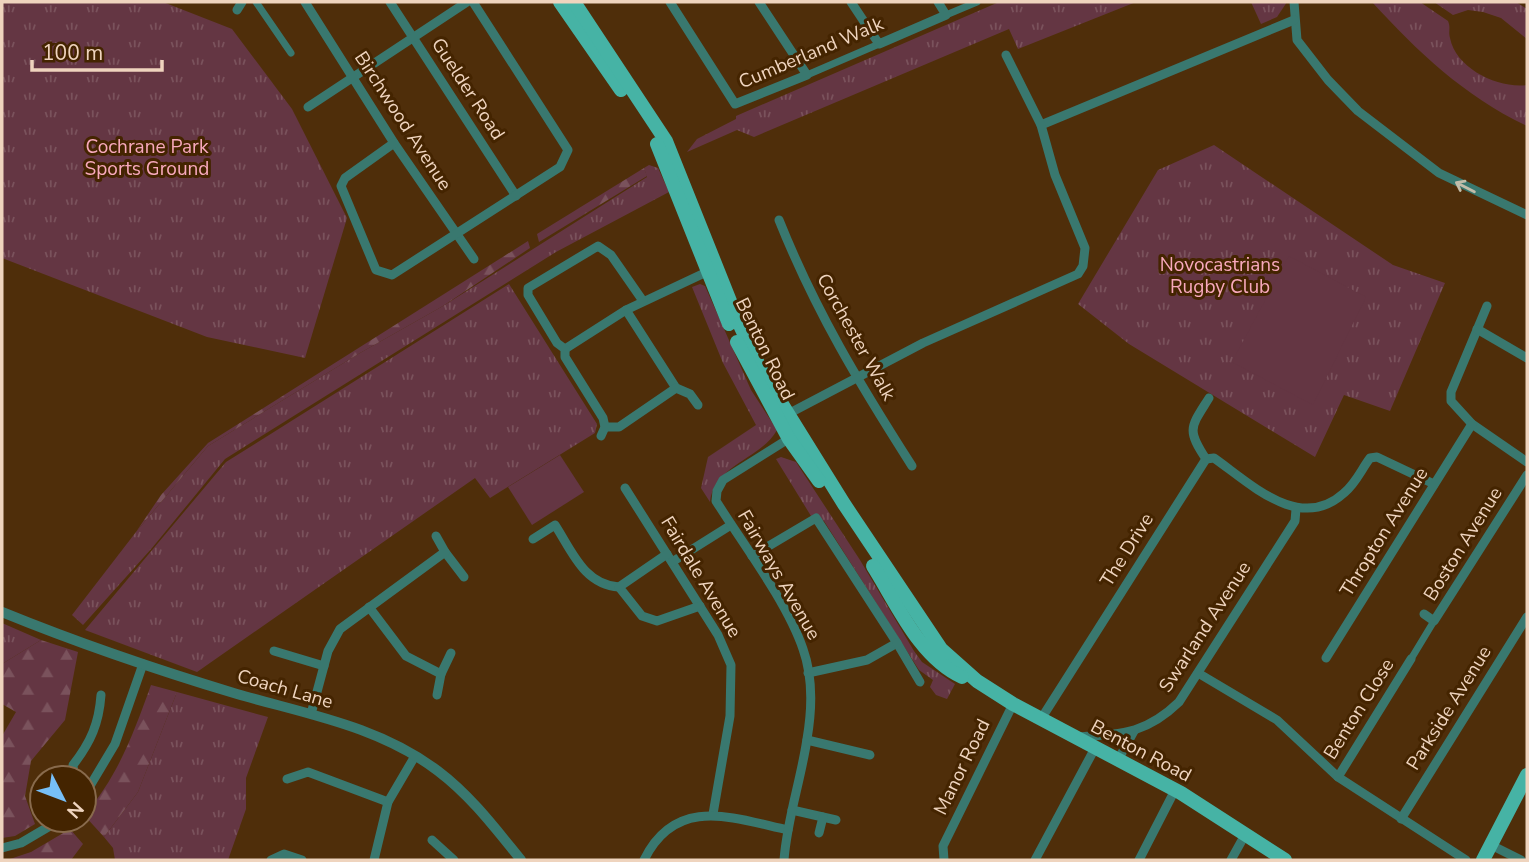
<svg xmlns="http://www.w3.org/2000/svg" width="1529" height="862" viewBox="0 0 1529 862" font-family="'Nunito Sans',sans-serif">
  <defs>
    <pattern id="grass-tufts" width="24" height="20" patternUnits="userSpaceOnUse" patternTransform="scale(1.75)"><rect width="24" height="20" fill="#643643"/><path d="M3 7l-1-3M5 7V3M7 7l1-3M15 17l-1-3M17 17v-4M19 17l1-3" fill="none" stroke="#7a525c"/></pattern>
    <pattern id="forest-firs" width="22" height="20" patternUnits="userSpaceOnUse" patternTransform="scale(1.75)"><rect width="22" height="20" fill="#643643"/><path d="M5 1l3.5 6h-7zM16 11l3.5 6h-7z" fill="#7a525c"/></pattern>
  </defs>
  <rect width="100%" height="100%" fill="#4f2e0a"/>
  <g fill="url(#grass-tufts)">
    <path d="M 2,2 L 163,2 L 232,29 L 292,109 L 347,218 L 305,358 L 207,337 L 2,258 Z"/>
    <path d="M 999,2 L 1136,2 L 1018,49 L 1009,29 L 754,137 L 737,130 L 687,152 L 697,139 L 736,119 L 736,116 Z"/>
    <path d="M 1251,2 L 1287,2 L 1277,17 L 1261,24 Z"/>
    <path d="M 1372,2 L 1420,2 L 1448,21 C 1451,28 1448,31 1450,38 C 1456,69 1499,89 1527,85 L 1527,126 C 1464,96 1418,52 1372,2 Z"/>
    <path d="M 1434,2 L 1516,2 L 1527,9 L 1527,39 L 1501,18 L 1483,12 L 1468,10 L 1453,15 Z"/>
    <path d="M 1214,145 L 1393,265 L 1445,283 L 1390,411 L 1344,395 L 1315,457 L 1129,344 L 1078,304 L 1158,170 Z"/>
    <path d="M 649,165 L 658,168 L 669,192 L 556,252 L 225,459 L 152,548 L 83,625 L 72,615 L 136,532 L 208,446 L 360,353 L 443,306 L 647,177 L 644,168 Z"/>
    <path d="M 509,284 L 597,424 L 595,433 L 490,498 L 475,478 L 197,672 L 85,630 L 226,462 Z"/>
    <path d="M 700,284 L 705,286 L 751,390 L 777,430 C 761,459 714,465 710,502 L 701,488 L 708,457 L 756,425 L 723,363 L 692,287 Z"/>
    <path d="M 781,457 L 796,462 L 860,560 L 914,651 L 922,662 L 955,684 L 947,699 L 936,695 L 930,687 L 933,680 L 919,670 L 824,521 L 811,516 L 776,459 Z"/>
    <path d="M 2,623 L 41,640 L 2,664 Z"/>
    <path d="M 177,692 L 268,717 L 246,778 L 246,809 L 228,860 L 115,860 L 113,848 L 104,837 L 138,792 Z"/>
  </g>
  <g fill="url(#forest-firs)">
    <path d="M 644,168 L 647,176 L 539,242 L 537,234 Z"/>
    <path d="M 528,241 L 530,248 L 443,306 L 360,353 L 208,446 L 136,532 L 161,495 L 208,443 Z"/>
    <path d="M 41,640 L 78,652 L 65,720 L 31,761 L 25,796 L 35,824 L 15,836 L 2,838 L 2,736 L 16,712 L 2,704 L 2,664 Z"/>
    <path d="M 151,685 L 177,692 L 138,792 L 104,837 L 84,815 C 118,777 134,732 151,685 Z"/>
    <path d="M 70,829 L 83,844 L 71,860 L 7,860 L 31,852 Z"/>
  </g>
  <g fill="#643643">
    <path d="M 1289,256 L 1366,297 L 1313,405 L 1232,362 Z"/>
    <path d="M 560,455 L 584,492 L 532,525 L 508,487 Z"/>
  </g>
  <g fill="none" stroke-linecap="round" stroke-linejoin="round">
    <g stroke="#39786f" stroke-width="7">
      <path d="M 256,2 L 291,53"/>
      <path d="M 946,15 L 977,2"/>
      <path d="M 807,75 L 879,44"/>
      <path d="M 1411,659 L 1434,621"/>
    </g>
    <g stroke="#39786f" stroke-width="9">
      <path d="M 305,2 L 394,143 L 474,259"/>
      <path d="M 390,2 L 516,196"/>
      <path d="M 670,2 L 735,104 L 807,75 L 759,2"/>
      <path d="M 851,2 L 879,44 L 946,15 L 938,2"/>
      <path d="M 1294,2 L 1297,40 L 1328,80 L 1358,111 L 1439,173 L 1527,215"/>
      <path d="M 237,10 L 242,2"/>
      <path d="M 308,107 L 467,2"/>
      <path d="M 1041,125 L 1294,20"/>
      <path d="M 394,143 L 345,178 L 341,186 L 376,270 L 392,275 L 560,167 L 568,150 L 473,2"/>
      <path d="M 779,220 C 816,312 859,383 912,466"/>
      <path d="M 1487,306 L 1451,392 L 1451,401 L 1472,424 L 1527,462"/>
      <path d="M 626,310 L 676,388"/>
      <path d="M 1477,329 L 1527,358"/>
      <path d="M 565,349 L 626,310 L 713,269"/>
      <path d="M 676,388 L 690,394 L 698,405"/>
      <path d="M 786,415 L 923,343 L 1078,274 L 1083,266 L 1085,248 L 1055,175 L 1041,125 L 1006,55"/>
      <path d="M 605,427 L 619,427 L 676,388"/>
      <path d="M 601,436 L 605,427 L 603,418 L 565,357 L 565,349 L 557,343 L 528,295 L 528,288 L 598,246 L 611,255 L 643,301"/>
      <path d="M 1206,459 L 1214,458 C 1251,484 1300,533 1344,493 C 1356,483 1361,470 1370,458 L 1377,457 L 1434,484"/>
      <path d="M 625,488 L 718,635 L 731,665 L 730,716 L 713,814"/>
      <path d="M 533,539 L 555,525 C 572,551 584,585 619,587"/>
      <path d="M 445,552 L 464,577"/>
      <path d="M 667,554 L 619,587 L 642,616 L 657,621 L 700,606"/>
      <path d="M 752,556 L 816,518 L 897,643 L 867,660 L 808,673"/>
      <path d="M 672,562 L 731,525"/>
      <path d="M 369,607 L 406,656 L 441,674 L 437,695"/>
      <path d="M 1424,614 L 1434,621 L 1527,475"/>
      <path d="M 897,643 L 920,682"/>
      <path d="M 274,651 L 324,666"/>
      <path d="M 1326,658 L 1472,424"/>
      <path d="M 1198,673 L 1277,720 L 1338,777 L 1466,860"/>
      <path d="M 441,674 L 451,653"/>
      <path d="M 311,714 L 328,651 L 340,629 L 445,552 L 436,536"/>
      <path d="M 1041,719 L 1206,459 C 1186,429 1191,427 1209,398"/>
      <path d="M 1078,737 C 1122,734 1146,734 1179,702 L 1295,521 L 1296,509"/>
      <path d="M 807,740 L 870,755"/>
      <path d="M 1118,760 L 1134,731"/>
      <path d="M 1338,777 L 1411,659"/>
      <path d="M 78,778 L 74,775 L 73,765 C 91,742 99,723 101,695"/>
      <path d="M 287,779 L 308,772 L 388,802"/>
      <path d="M 84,796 L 115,744 L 143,664"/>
      <path d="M 792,810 L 836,820"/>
      <path d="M 1401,819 L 1527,617"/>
      <path d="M 819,833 L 823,817"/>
      <path d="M 432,840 L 454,860"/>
      <path d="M 1491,845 L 1521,860"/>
      <path d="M 2,848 L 21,843 L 60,820"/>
      <path d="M 271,860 L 284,854 L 302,860"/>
      <path d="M 374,860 L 388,802 L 415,756"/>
      <path d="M 644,860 C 676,795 733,818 788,830"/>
      <path d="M 784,860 C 787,819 801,780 807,739 C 812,710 813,677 803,649 C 787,602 743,544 716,501 L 717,491 L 723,480 L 793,436"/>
      <path d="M 944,860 L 943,846 L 1013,704"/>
      <path d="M 1035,860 L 1095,748"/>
      <path d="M 1139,860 L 1175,790"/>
      <path d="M 1231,860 L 1246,833"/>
    </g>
    <path stroke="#39786f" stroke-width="10" d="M 2,612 C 78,643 157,670 237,694 C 306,714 379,726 438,771 C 471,796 495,828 521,860"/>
    <g stroke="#46b3a5" stroke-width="14">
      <path d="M 560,2 L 621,90"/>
      <path d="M 574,2 L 666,141 L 738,321 L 762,372 L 844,504 L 941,649 L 977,681 L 1013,704 L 1181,793 L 1285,860"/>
      <path d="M 657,144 L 729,324"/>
      <path d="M 737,342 L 789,439 L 819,481"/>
      <path d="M 873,566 C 897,604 919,657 962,677"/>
      <path d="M 1483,860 L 1527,775"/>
    </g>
  </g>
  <defs><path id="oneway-shaft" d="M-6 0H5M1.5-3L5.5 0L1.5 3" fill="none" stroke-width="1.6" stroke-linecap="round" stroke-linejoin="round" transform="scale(1.75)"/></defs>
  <use stroke="#c2bdaa" href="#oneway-shaft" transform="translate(1465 187) rotate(-153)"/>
  <g text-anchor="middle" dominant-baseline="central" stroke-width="6" stroke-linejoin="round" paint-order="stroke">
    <g font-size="19" fill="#efd4be" stroke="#442400">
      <text transform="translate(811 53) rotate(-23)">Cumberland Walk</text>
      <text transform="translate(468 89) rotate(57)">Guelder Road</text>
      <text transform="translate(403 121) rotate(57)">Birchwood Avenue</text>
      <text transform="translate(856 337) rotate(61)">Corchester Walk</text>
      <text transform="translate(765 349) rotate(64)">Benton Road</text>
      <text transform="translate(1384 532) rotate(-58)">Thropton Avenue</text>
      <text transform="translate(1463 544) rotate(-58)">Boston Avenue</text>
      <text transform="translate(1127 550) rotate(-58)">The Drive</text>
      <text transform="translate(779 575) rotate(60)">Fairways Avenue</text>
      <text transform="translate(701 577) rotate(59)">Fairdale Avenue</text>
      <text transform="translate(1205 627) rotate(-57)">Swarland Avenue</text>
      <text transform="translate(285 689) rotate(16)">Coach Lane</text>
      <text transform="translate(1449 708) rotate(-58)">Parkside Avenue</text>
      <text transform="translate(1359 709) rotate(-58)">Benton Close</text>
      <text transform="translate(1141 751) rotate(28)">Benton Road</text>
      <text transform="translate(962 767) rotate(-64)">Manor Road</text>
    </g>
    <g font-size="19" fill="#f8a9bd" stroke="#442400">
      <text x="147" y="147">Cochrane Park<tspan x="147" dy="22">Sports Ground</tspan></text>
      <text x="1220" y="265">Novocastrians<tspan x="1220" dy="22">Rugby Club</tspan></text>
    </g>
  </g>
  <rect width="1529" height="862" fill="none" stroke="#efd4be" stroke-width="7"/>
  <g transform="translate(63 799) rotate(132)"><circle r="33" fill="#442400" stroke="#886a4c" stroke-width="2"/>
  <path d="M0-5L12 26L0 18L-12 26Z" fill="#77bff7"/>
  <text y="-10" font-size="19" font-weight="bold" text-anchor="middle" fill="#efd4be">N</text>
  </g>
  <path d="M32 60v10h130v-10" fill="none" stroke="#efd4be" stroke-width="3.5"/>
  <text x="42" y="60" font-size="21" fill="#efd4be" stroke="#442400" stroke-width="5" paint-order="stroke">100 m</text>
</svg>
